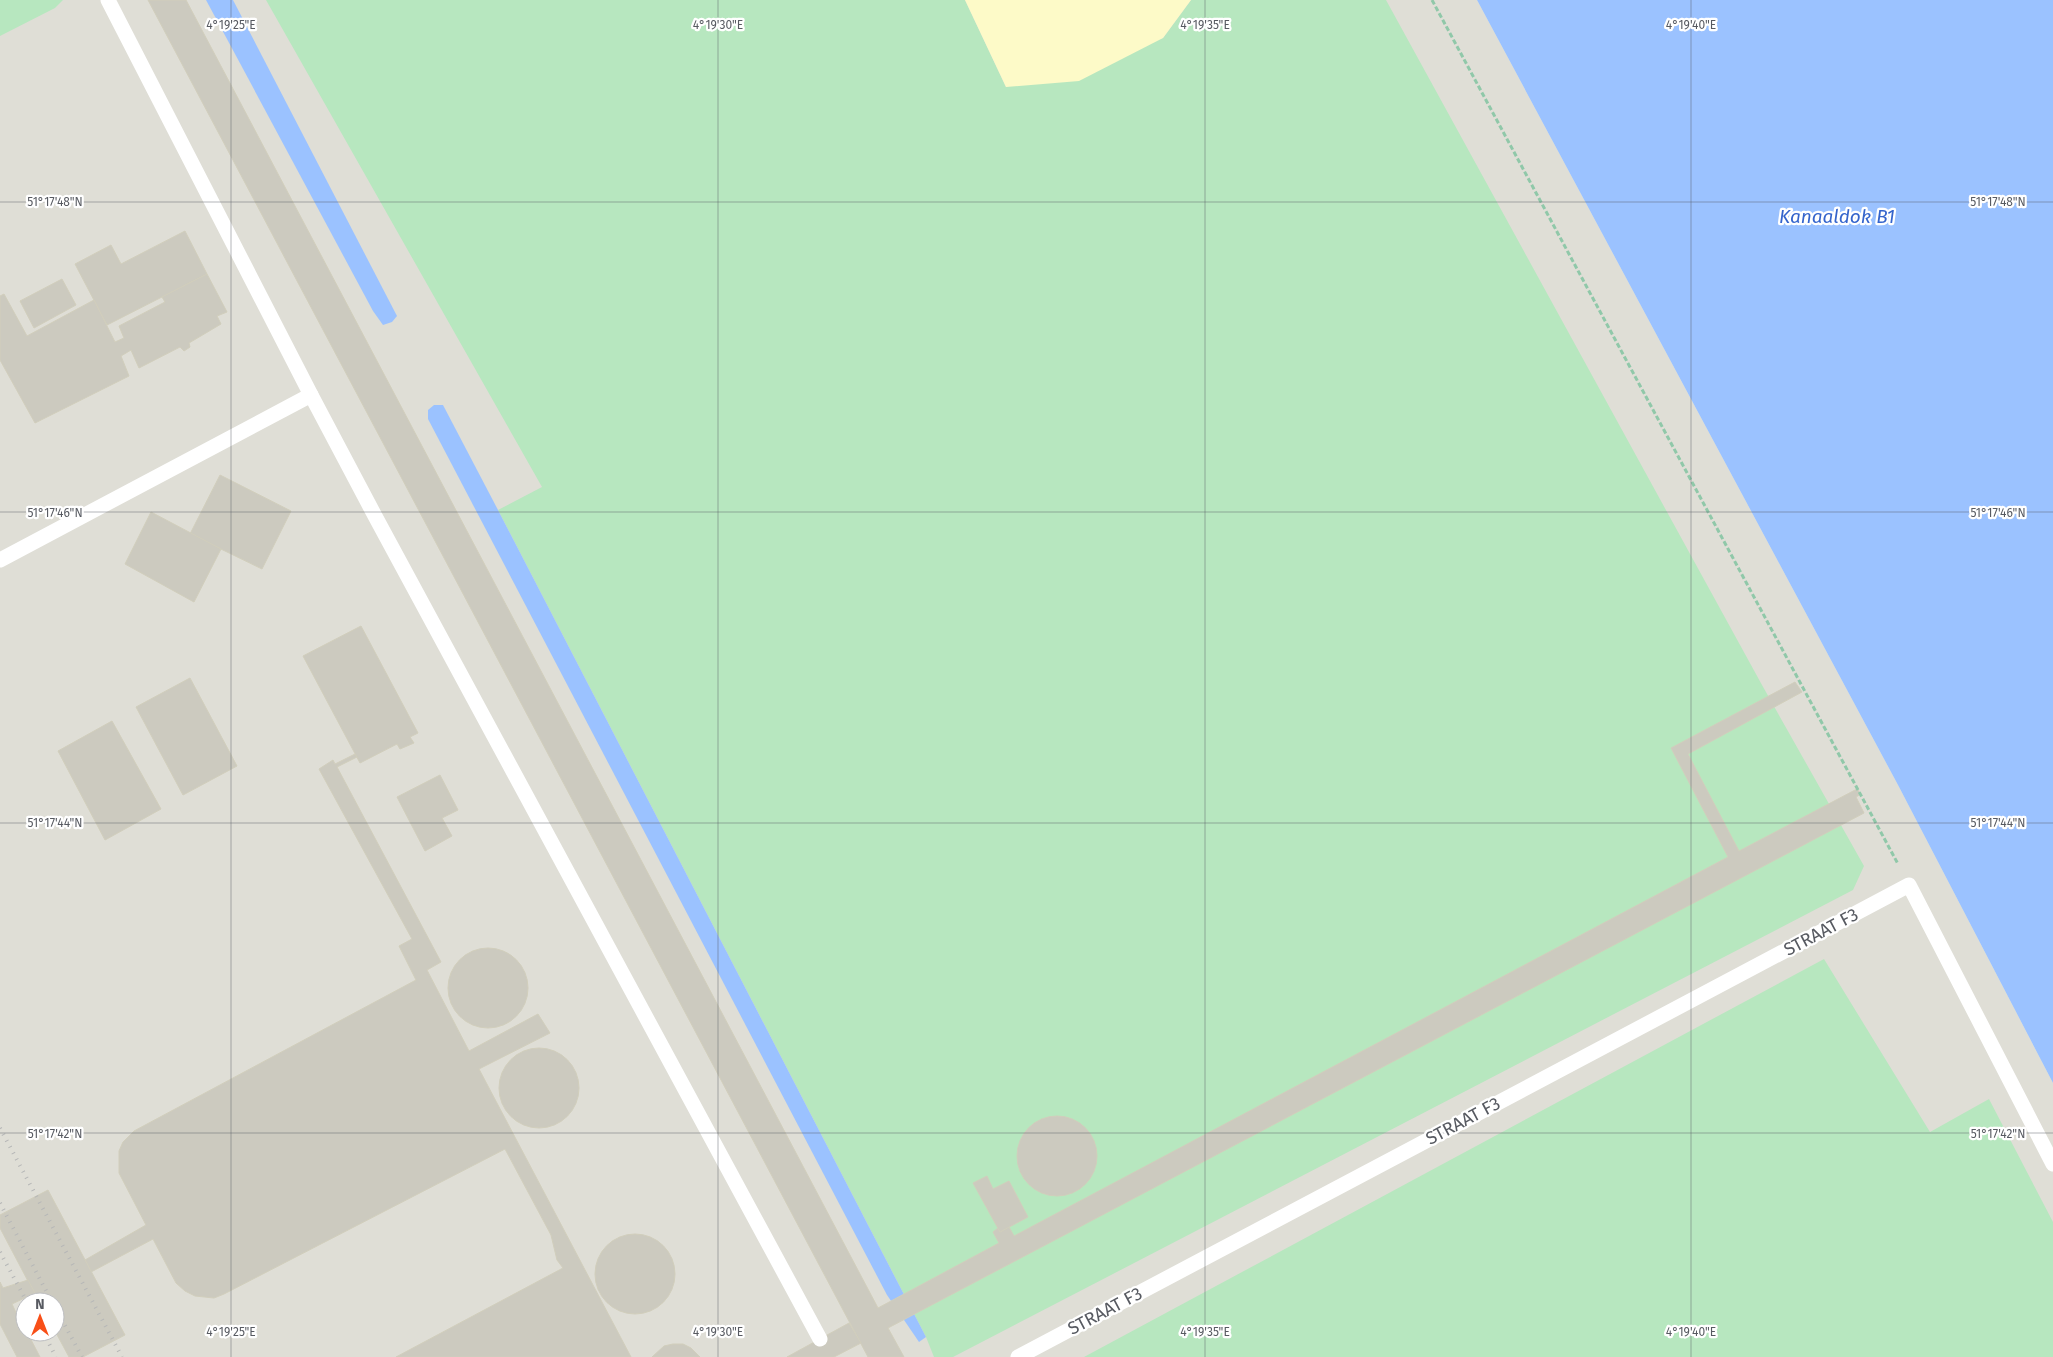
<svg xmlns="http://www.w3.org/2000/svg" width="2053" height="1357" viewBox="0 0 2053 1357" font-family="'Fira Sans',sans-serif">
  <rect width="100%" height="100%" fill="#ececde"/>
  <path fill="#dfded6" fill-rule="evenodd" d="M 0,0 L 1477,0 L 1898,785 L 2053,1083 L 2053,1357 L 0,1357 ZM 25,1302 L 55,1302 L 55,1332 L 25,1332 Z"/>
  <g fill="#b7e7bf">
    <path d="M 0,0 L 63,0 L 55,8 L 0,36 Z"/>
    <path d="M 266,0 L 965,0 L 1006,87 L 1163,38 L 1191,0 L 1386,0 L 1762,685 L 1864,866 L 1853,890 L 953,1357 L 934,1357 L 926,1337 L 498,510 L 542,487 Z"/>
    <path d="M 1824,959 L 1930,1132 L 1989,1099 L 2053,1222 L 2053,1357 L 1084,1357 Z"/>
  </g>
  <path fill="#fdfac8" d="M 965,0 L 1191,0 L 1163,38 L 1079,81 L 1006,87 Z"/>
  <g fill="#9bc2ff">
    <path d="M 206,0 L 233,0 L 397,316 L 392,322 L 383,325 L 373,311 Z"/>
    <path d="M 1477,0 L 2053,0 L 2053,1083 L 1898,785 Z"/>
    <path d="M 434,405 L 443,405 L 498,510 L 926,1337 L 919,1342 L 887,1295 L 428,419 L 428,410 Z"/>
  </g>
  <g fill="#cccabf" stroke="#d1cebc">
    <path d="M 148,0 L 186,0 L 878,1308 L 999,1243 L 993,1232 L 998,1228 L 1000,1232 L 1009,1227 L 1014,1236 L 1728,857 L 1671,748 L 1795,682 L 1802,692 L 1688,754 L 1739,851 L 1857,789 L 1861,794 L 1856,797 L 1864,813 L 888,1328 L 904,1357 L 868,1357 Z"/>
    <path d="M 185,231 L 207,274 L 107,325 L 75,264 L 111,245 L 121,264 Z"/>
    <path d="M 207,274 L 227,312 L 217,316 L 221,324 L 189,343 L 190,347 L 184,351 L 180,347 L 139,368 L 131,350 L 121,356 L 129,376 L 35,423 L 0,360 L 0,296 L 4,294 L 27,336 L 94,300 L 115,342 L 124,338 L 119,326 L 165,302 L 162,297 Z"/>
    <path d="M 62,279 L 76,305 L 34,328 L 20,301 Z"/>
    <path d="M 220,475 L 291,511 L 262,569 L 190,534 Z"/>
    <path d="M 151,512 L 221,549 L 194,602 L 125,564 Z"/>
    <path d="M 361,626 L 418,733 L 410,737 L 414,743 L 400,749 L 397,744 L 360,763 L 303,656 Z"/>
    <path d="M 190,678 L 237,766 L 183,795 L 136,707 Z"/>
    <path d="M 112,721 L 161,809 L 105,840 L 58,751 Z"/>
    <path d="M 355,754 L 357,757 L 337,767 L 441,962 L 427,970 L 469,1051 L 538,1014 L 550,1033 L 479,1069 L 631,1357 L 396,1357 L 563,1268 L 557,1260 L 551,1235 L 505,1149 L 224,1294 L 214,1298 L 195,1296 L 185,1291 L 176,1283 L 153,1239 L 91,1272 L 85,1260 L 146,1225 L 119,1173 L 119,1151 L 123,1142 L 134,1131 L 416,980 L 399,946 L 412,939 L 319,769 L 333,760 L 335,764 Z"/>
    <path d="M 440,775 L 458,810 L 442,818 L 452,836 L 425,851 L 397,797 Z"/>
    <circle cx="488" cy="988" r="40"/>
    <circle cx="539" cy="1088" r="40"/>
    <circle cx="1057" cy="1156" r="40"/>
    <path d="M 987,1176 L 993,1189 L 1009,1181 L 1028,1217 L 1000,1232 L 973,1183 Z"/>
    <path d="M 48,1190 L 125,1335 L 83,1357 L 69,1357 L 55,1331 L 55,1302 L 39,1302 L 0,1228 L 0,1215 Z"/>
    <circle cx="635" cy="1274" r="40"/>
    <path d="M 28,1280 L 35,1293 L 12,1304 L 25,1332 L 27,1332 L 40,1357 L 17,1357 L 0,1324 L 0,1282 L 3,1288 Z"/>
    <path d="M 849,1323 L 861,1343 L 834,1357 L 787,1357 Z"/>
    <path d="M 673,1344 L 683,1344 L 691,1348 L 700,1357 L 652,1357 L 664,1346 Z"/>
  </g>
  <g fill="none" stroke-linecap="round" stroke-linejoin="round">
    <path stroke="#90c8a9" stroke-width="3" stroke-dasharray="5 2.5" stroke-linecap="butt" d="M 1432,0 L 1898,864"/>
    <g stroke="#fff" stroke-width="15">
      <path d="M 108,0 L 311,395"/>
      <path d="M 0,560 L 311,395 L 375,516 L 820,1339"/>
      <path d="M 1018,1357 L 1909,885 L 2053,1164"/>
    </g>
    <g stroke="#b6b7b7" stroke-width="4" stroke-dasharray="1 6" stroke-linecap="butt">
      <path d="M 0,1128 L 122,1357"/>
      <path d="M 0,1203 L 52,1302"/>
      <path d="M 0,1252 L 27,1302"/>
      <path d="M 55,1307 L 82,1357"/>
      <path d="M 43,1332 L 56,1357"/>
    </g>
  </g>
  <path fill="none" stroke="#575a61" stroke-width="1" stroke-opacity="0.45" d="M 231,0 L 231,1357M 718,0 L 718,1357M 1205,0 L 1205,1357M 1691,0 L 1691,1357M 0,202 L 2053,202M 0,512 L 2053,512M 0,823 L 2053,823M 0,1133 L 2053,1133"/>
  <g text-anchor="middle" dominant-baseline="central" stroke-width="4.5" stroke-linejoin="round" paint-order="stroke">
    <g font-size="18" fill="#575a61" stroke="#fff">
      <text transform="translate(1821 932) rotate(-28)">STRAAT F3</text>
      <text transform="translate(1463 1121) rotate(-28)">STRAAT F3</text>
      <text transform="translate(1105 1311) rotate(-28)">STRAAT F3</text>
    </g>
    <g font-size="19" font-style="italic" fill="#3464cc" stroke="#fff">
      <text x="1837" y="216">Kanaaldok B1</text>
    </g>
  </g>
  <g font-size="12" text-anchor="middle" fill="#575a61" stroke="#fff" stroke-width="4.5" stroke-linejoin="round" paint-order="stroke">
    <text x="231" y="29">4°19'25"E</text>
    <text x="718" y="29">4°19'30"E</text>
    <text x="1205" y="29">4°19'35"E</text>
    <text x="1691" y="29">4°19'40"E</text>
    <text x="55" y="206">51°17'48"N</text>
    <text x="1998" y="206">51°17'48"N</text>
    <text x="55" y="517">51°17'46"N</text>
    <text x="1998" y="517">51°17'46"N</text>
    <text x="55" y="827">51°17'44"N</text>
    <text x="1998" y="827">51°17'44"N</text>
    <text x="55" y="1138">51°17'42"N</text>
    <text x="1998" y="1138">51°17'42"N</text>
    <text x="231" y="1336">4°19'25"E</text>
    <text x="718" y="1336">4°19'30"E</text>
    <text x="1205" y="1336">4°19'35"E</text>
    <text x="1691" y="1336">4°19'40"E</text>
  </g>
  <g transform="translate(40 1317)"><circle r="24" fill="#ffffff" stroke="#bcbdc0"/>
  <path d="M0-4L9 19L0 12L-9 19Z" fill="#f84f18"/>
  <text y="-8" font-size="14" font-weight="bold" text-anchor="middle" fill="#575a61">N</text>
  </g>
</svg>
